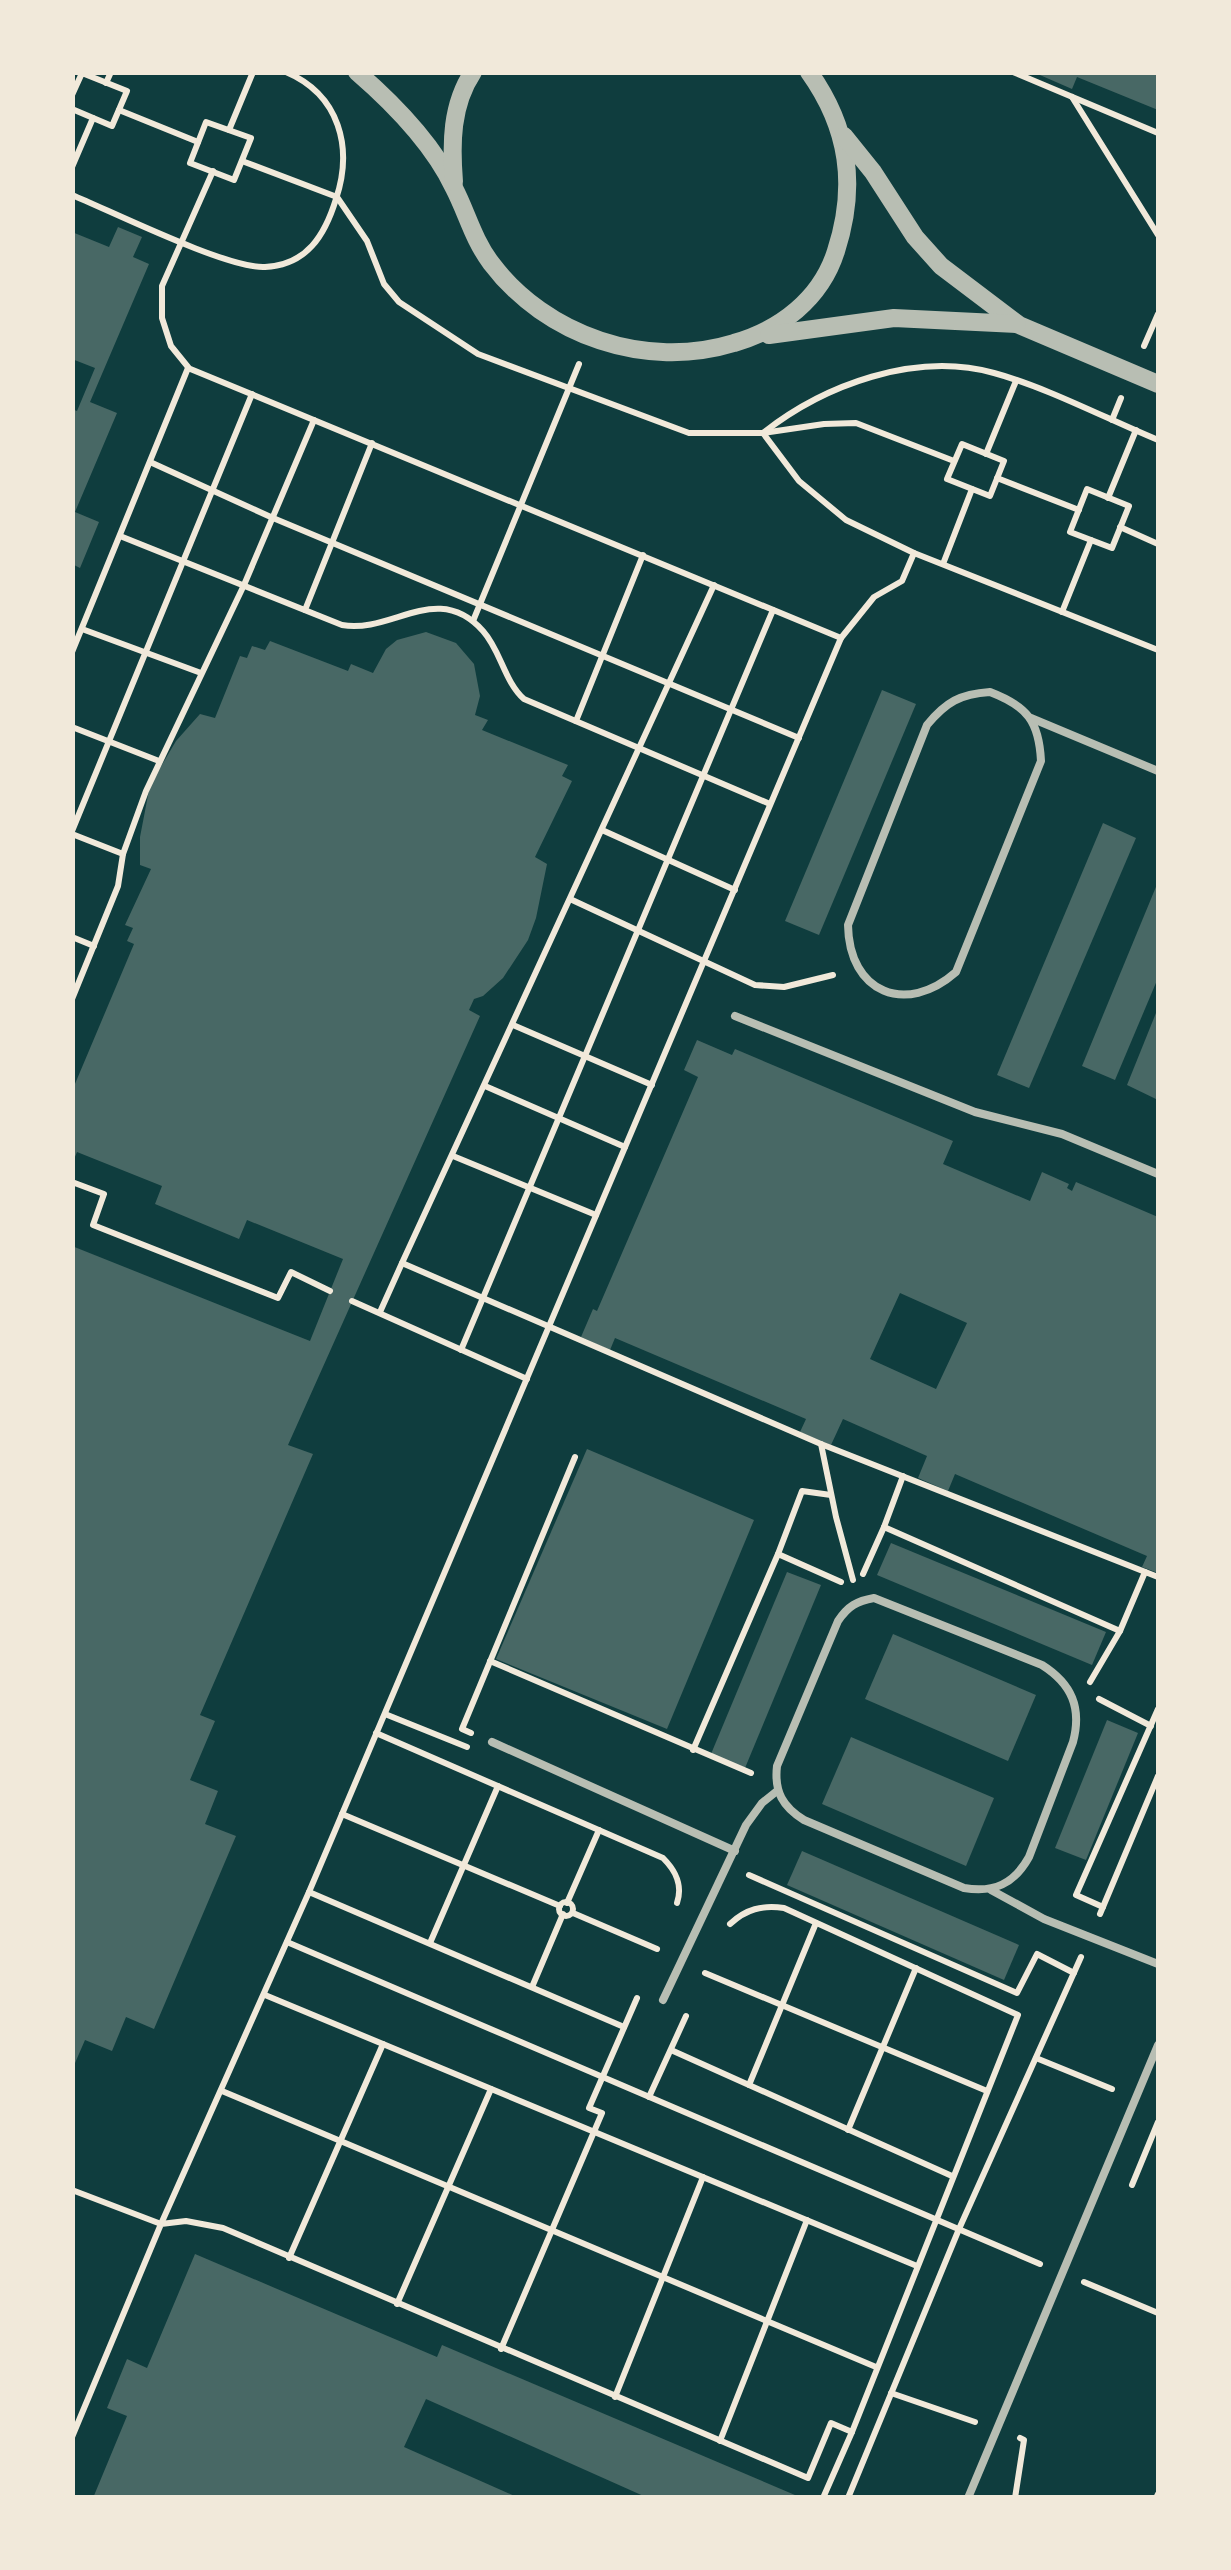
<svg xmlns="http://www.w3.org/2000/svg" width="1231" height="2570" viewBox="0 0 1231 2570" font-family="'Fira Sans Condensed',sans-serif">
  <rect width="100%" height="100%" fill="#0f3d3e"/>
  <g fill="#486865" fill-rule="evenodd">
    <path d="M 1033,72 L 1158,72 L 1158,110 L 1077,77 L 1072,89 Z"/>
    <path d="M 118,227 L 142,237 L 133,257 L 149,264 L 90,402 L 117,413 L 75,512 L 99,522 L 80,568 L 72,564 L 72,409 L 77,411 L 95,368 L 72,359 L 72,232 L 109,247 Z"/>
    <path d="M 426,632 L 456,643 L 474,664 L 480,696 L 475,715 L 488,720 L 482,730 L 568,765 L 562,776 L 572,781 L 535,857 L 547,864 L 536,918 L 528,940 L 503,978 L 483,996 L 474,999 L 469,1010 L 480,1016 L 288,1445 L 313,1454 L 200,1715 L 215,1721 L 190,1780 L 218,1791 L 205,1824 L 236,1836 L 154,2029 L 126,2017 L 112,2051 L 85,2040 L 72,2070 L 72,1246 L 310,1341 L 343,1259 L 247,1220 L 239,1239 L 155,1204 L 162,1186 L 77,1152 L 72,1164 L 72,1091 L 134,944 L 127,941 L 133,928 L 125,925 L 151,869 L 140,865 L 140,837 L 150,785 L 176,741 L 200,714 L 215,718 L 240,656 L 247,658 L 252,646 L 265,650 L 270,641 L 348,671 L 351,664 L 373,673 L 386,649 L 397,640 Z"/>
    <path d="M 882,690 L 916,704 L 819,935 L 785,921 Z"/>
    <path d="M 1103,823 L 1136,838 L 1029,1088 L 997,1075 Z"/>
    <path d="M 1158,882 L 1158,978 L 1115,1080 L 1082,1066 Z"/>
    <path d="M 1158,1008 L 1158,1100 L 1127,1085 Z"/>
    <path d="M 697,1040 L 732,1055 L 735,1049 L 953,1141 L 943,1164 L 1030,1201 L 1042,1172 L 1069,1184 L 1067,1188 L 1072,1191 L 1076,1182 L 1158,1217 L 1158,1573 L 1142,1567 L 1147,1556 L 955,1474 L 948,1491 L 918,1478 L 927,1456 L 843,1419 L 831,1445 L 800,1432 L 806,1419 L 615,1338 L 610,1350 L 581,1337 L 593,1309 L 597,1311 L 698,1077 L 684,1070 ZM 900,1293 L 967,1323 L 936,1389 L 870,1359 Z"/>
    <path d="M 587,1449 L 754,1520 L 667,1729 L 496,1659 Z"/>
    <path d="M 891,1543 L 1106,1632 L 1092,1665 L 877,1575 Z"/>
    <path d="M 787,1572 L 821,1585 L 745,1768 L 711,1754 Z"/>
    <path d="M 893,1634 L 1036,1695 L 1008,1761 L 865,1699 Z"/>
    <path d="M 1107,1720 L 1138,1733 L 1086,1860 L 1055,1848 Z"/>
    <path d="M 851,1737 L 994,1798 L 966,1866 L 822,1804 Z"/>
    <path d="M 802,1851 L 1019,1945 L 1004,1980 L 787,1885 Z"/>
    <path d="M 195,2254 L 437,2357 L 442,2345 L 802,2498 L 648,2498 L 426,2399 L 404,2447 L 519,2498 L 93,2498 L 127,2416 L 107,2408 L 127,2359 L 147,2368 Z"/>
  </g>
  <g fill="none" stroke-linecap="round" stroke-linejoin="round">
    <g stroke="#f1e9da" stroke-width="6">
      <path d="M 1013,72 L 1158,133"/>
      <path d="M 106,83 L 111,72"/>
      <path d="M 72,95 L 82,73 L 127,91 L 112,126 L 72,109"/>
      <path d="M 1072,97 L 1158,235"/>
      <path d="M 119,110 L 198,142"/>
      <path d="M 206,122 L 251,138 L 234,180 L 190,163 Z"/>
      <path d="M 229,130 L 253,72"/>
      <path d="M 242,161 L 337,197 L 367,241 L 384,284 L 399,302 L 478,354 L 689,433 L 763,433 L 824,424 L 856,423 L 954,461"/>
      <path d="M 72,167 L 93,118"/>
      <path d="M 72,195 C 113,212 228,269 265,267 C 307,265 325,235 336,199 C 353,148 340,95 286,72"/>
      <path d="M 1144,346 L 1158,314"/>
      <path d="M 188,367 L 171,346 L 162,318 L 162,286 L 213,171"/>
      <path d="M 1112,420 L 1121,398"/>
      <path d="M 1158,440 C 1107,419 1046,387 994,373 C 915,351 824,385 763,433 L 799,481 L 846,520 L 914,553 L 1158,650"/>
      <path d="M 962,444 L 1004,461 L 990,496 L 947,479 Z"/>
      <path d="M 986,454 L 1016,381"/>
      <path d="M 150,462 L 273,518 L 799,738"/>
      <path d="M 997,478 L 1079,510"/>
      <path d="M 1087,489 L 1129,506 L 1112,548 L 1070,532 Z"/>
      <path d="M 1108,498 L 1136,430"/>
      <path d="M 1120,527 L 1158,544"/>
      <path d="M 120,536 L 342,625 C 393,634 437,580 483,631 C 501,651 504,681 524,699 L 770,804"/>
      <path d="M 943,564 L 972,489"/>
      <path d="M 714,585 L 402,1263 L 821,1444 L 1158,1577"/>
      <path d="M 305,610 L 372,443"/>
      <path d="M 1062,612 L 1091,540"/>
      <path d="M 473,621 L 579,364"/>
      <path d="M 82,629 L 201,673"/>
      <path d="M 72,652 L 188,368 L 841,638"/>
      <path d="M 576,721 L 643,555"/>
      <path d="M 72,727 L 159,761"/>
      <path d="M 602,830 L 735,890"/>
      <path d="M 72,831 L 252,394"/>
      <path d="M 72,834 L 123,854"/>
      <path d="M 570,899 L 755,985 L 784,987 L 833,975"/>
      <path d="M 72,937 L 94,946"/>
      <path d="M 72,999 L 118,886 L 123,854 L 146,791 L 244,585 L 314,420"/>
      <path d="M 513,1025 L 652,1085"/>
      <path d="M 485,1086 L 625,1147"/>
      <path d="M 453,1156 L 596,1215"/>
      <path d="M 72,1182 L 104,1194 L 93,1225 L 278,1298 L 291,1272 L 330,1291"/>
      <path d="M 352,1301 L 527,1379"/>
      <path d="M 380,1312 L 402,1263"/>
      <path d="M 461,1350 L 773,610"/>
      <path d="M 821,1444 L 836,1517 L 853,1580"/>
      <path d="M 884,1527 L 903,1476"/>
      <path d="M 778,1554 L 802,1491 L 831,1495"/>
      <path d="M 863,1574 L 884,1527 L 1120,1631 L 1145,1572"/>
      <path d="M 490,1661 L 751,1773"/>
      <path d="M 1090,1682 L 1120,1631"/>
      <path d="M 1099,1699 L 1151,1726"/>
      <path d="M 385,1714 L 467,1747"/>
      <path d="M 376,1733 L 663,1858 C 676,1871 683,1885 677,1903"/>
      <path d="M 471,1733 L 462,1729 L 575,1457"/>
      <path d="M 693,1750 L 778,1554 L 841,1582"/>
      <path d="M 342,1814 L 560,1906"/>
      <path d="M 749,1875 L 1017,1993 L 1037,1954 L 1074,1973"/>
      <path d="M 309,1892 L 624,2027"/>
      <circle cx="566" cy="1909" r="7"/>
      <path d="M 567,1903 L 599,1830"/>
      <path d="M 1103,1907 L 1076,1895 L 1158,1709"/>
      <path d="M 573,1913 L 657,1949"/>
      <path d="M 1100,1914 L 1158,1776"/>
      <path d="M 287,1942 L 1040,2264"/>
      <path d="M 430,1943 L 498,1786"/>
      <path d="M 705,1973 L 987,2091"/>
      <path d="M 532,1987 L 563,1914"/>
      <path d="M 265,1995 L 917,2266"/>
      <path d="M 671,2050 L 952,2176"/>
      <path d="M 1036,2058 L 1112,2089"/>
      <path d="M 749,2085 L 816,1923"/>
      <path d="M 222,2091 L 876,2367"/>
      <path d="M 649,2097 L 686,2016"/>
      <path d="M 848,2130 L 916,1968"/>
      <path d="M 1132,2185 L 1158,2122"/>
      <path d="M 72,2190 L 161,2224 L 309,1892 L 841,638 L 874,597 L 902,581 L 914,553"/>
      <path d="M 289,2258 L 383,2044"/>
      <path d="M 1084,2282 L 1158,2313"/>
      <path d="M 397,2304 L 491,2089"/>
      <path d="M 501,2349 L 602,2113 L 589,2108 L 637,1998"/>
      <path d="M 891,2393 L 975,2422"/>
      <path d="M 615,2397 L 703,2177"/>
      <path d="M 72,2437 L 161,2224 L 186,2221 L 223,2228 L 808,2478 L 831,2423 L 852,2432 L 1018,2015 L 784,1908 C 762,1905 746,1909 730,1924"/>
      <path d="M 720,2441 L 807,2220"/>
      <path d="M 823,2498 L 852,2432"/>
      <path d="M 848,2498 L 959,2229 L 1081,1957"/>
      <path d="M 1015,2498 L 1024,2440 L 1020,2438"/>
      <path d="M 1156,2498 L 1158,2494"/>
    </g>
    <g stroke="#b8beb3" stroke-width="8">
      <path d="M 990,692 C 1027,706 1039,721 1041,761 L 956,972 C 906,1016 849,993 848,925 L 927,725 C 946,702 960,694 990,692 Z"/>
      <path d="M 1031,718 L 1158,771"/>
      <path d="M 735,1016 L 975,1112 L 1062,1134 L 1158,1174"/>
      <path d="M 874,1598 L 1042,1665 C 1072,1684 1082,1708 1073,1742 L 1029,1857 C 1014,1884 994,1893 964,1888 L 804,1820 C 783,1807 774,1792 777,1766 L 838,1621 C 848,1606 857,1601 874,1598 Z"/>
      <path d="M 492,1742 L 735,1851"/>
      <path d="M 991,1890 L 1044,1919 L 1158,1964"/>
      <path d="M 663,2000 L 746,1825 L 762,1803 L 777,1791"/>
      <path d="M 968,2498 L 1158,2045"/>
    </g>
    <g stroke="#b8beb3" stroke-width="18">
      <path d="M 357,72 C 394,104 433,144 454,188 C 467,213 473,239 491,263 C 546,336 646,370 734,343 C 780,330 821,299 836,251 C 857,186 849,128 809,72"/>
      <path d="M 844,136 L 873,172 L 915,237 L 941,266 L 1019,325 L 1158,384"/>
      <path d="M 454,182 C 451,144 451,105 473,72"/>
      <path d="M 769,335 L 894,318 L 1017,324"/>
    </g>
  </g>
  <rect width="1231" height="2570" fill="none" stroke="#f1e9da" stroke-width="150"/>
</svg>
